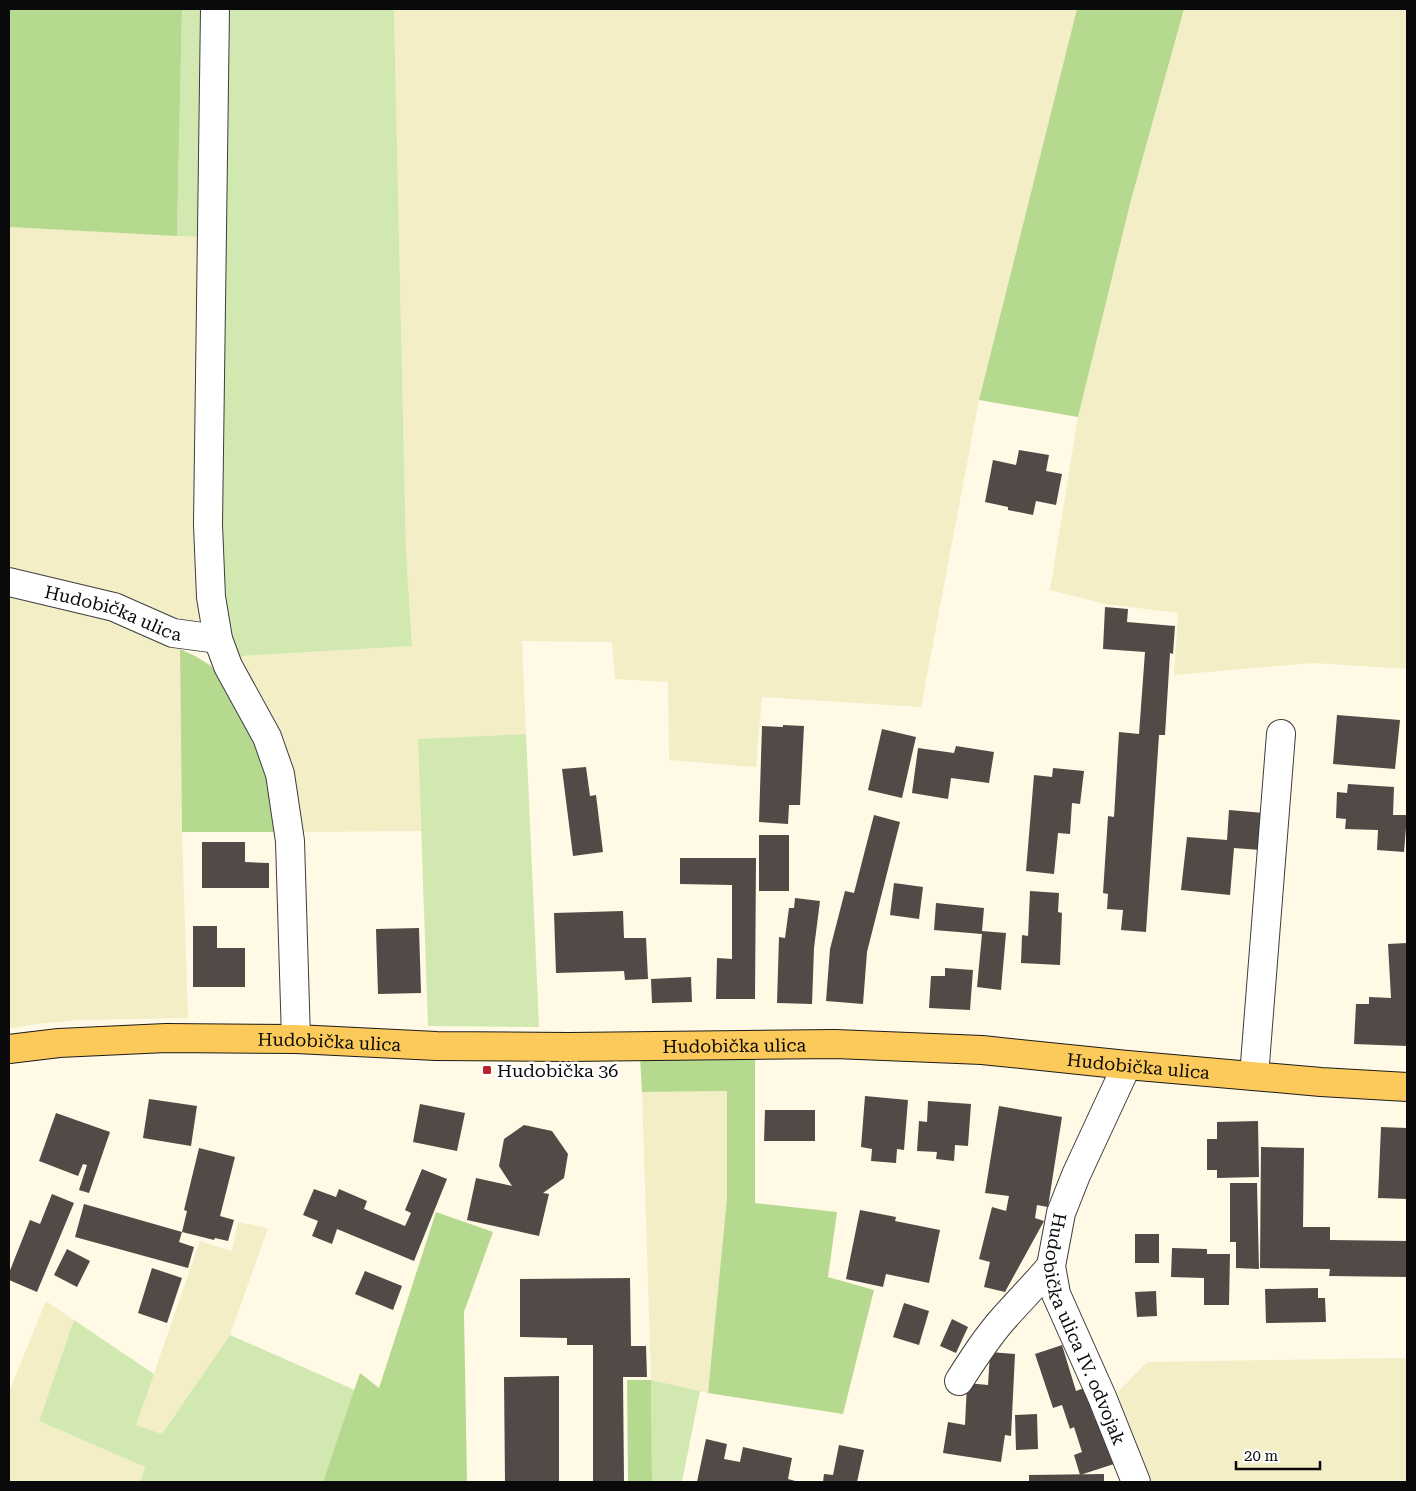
<svg xmlns="http://www.w3.org/2000/svg" width="1416" height="1491" viewBox="0 0 1416 1491" font-family="'Roboto Serif',serif">
  <rect width="100%" height="100%" fill="#fff9e6"/>
  <g fill="#f4eec7">
    <path d="M 394,9 L 1077,9 L 979,400 L 921,707 L 762,697 L 756,767 L 669,760 L 668,682 L 615,679 L 612,642 L 522,641 L 526,734 L 418,739 L 421,831 L 303,832 L 293,771 L 268,708 L 240,656 L 412,646 L 406,551 Z"/>
    <path d="M 1184,9 L 1407,9 L 1407,669 L 1314,663 L 1174,675 L 1178,613 L 1105,604 L 1050,590 L 1078,417 L 1131,200 Z"/>
    <path d="M 9,227 L 201,237 L 203,613 L 197,621 L 183,624 L 9,570 Z"/>
    <path d="M 9,594 L 52,602 L 146,631 L 180,649 L 182,832 L 188,1018 L 80,1020 L 35,1024 L 9,1029 L 10,812 L 9,811 Z"/>
    <path d="M 727,1091 L 727,1198 L 708,1393 L 651,1380 L 642,1092 Z"/>
    <path d="M 238,1222 L 268,1228 L 230,1335 L 162,1434 L 136,1425 L 200,1241 L 232,1251 Z"/>
    <path d="M 46,1301 L 74,1320 L 39,1421 L 145,1467 L 140,1482 L 9,1482 L 9,1392 Z"/>
    <path d="M 1407,1358 L 1407,1482 L 1149,1482 L 1117,1393 L 1147,1362 Z"/>
  </g>
  <g fill="#d1e8b1">
    <path d="M 182,9 L 205,9 L 201,237 L 177,236 Z"/>
    <path d="M 225,9 L 394,9 L 406,551 L 412,646 L 240,656 L 230,634 L 215,525 Z"/>
    <path d="M 1406,574 L 1407,575 L 1407,739 L 1406,738 Z"/>
    <path d="M 526,734 L 539,1027 L 428,1026 L 418,739 Z"/>
    <path d="M 74,1320 L 154,1374 L 136,1425 L 162,1434 L 230,1335 L 355,1390 L 323,1482 L 140,1482 L 145,1467 L 39,1421 Z"/>
    <path d="M 651,1380 L 700,1391 L 682,1482 L 652,1482 Z"/>
  </g>
  <g fill="#b6d990">
    <path d="M 9,9 L 182,9 L 177,236 L 9,227 Z"/>
    <path d="M 1077,9 L 1184,9 L 1131,200 L 1078,417 L 979,400 Z"/>
    <path d="M 180,649 L 197,657 L 211,666 L 221,679 L 232,702 L 254,742 L 269,780 L 278,832 L 182,832 Z"/>
    <path d="M 640,1056 L 755,1058 L 755,1203 L 837,1212 L 828,1277 L 874,1290 L 843,1414 L 708,1393 L 727,1198 L 727,1091 L 642,1092 Z"/>
    <path d="M 436,1212 L 493,1232 L 464,1312 L 467,1482 L 323,1482 L 360,1373 L 379,1388 Z"/>
    <path d="M 627,1380 L 651,1380 L 652,1482 L 628,1482 Z"/>
  </g>
  <g fill="#524a46">
    <path d="M 1019,450 L 1049,455 L 1046,471 L 1062,474 L 1056,505 L 1036,501 L 1033,515 L 1008,510 L 1008,507 L 985,502 L 993,460 L 1016,465 Z"/>
    <path d="M 1105,607 L 1128,609 L 1127,622 L 1175,626 L 1173,654 L 1170,653 L 1165,735 L 1159,735 L 1146,932 L 1121,930 L 1123,910 L 1107,909 L 1108,894 L 1103,893 L 1108,816 L 1114,817 L 1119,732 L 1139,734 L 1145,652 L 1103,649 Z"/>
    <path d="M 1337,715 L 1400,720 L 1395,769 L 1333,764 Z"/>
    <path d="M 783,725 L 804,726 L 800,805 L 789,805 L 788,824 L 759,822 L 762,726 L 783,727 Z"/>
    <path d="M 882,729 L 916,737 L 902,798 L 868,790 Z"/>
    <path d="M 956,746 L 994,752 L 989,783 L 951,778 L 948,799 L 912,793 L 918,748 L 954,753 Z"/>
    <path d="M 586,767 L 590,796 L 596,795 L 603,852 L 573,856 L 562,769 Z"/>
    <path d="M 1053,768 L 1084,771 L 1080,804 L 1072,803 L 1070,834 L 1058,833 L 1054,874 L 1026,871 L 1034,775 L 1052,777 Z"/>
    <path d="M 1348,784 L 1394,787 L 1393,815 L 1407,815 L 1404,852 L 1377,850 L 1378,830 L 1345,829 L 1346,819 L 1336,818 L 1337,792 L 1347,793 Z"/>
    <path d="M 1229,810 L 1264,813 L 1261,850 L 1234,848 L 1230,895 L 1181,890 L 1187,837 L 1227,840 Z"/>
    <path d="M 874,815 L 900,822 L 867,952 L 863,1004 L 826,1001 L 830,949 L 845,891 L 854,893 Z"/>
    <rect x="759" y="835" width="30" height="56"/>
    <path d="M 202,842 L 245,842 L 245,862 L 269,863 L 269,888 L 202,888 Z"/>
    <path d="M 680,858 L 756,858 L 755,999 L 716,999 L 717,958 L 732,959 L 732,885 L 680,884 Z"/>
    <path d="M 894,883 L 923,887 L 919,919 L 890,915 Z"/>
    <path d="M 1030,891 L 1059,893 L 1058,912 L 1062,913 L 1060,965 L 1021,963 L 1022,935 L 1028,936 Z"/>
    <path d="M 795,898 L 820,901 L 814,948 L 812,1004 L 777,1003 L 779,937 L 785,938 L 789,908 L 794,908 Z"/>
    <path d="M 936,903 L 984,908 L 982,931 L 1006,933 L 1001,990 L 977,987 L 982,934 L 934,930 Z"/>
    <path d="M 623,911 L 624,938 L 646,938 L 648,979 L 625,980 L 624,971 L 556,973 L 554,913 Z"/>
    <path d="M 193,926 L 217,926 L 217,948 L 245,948 L 245,987 L 193,987 Z"/>
    <path d="M 419,928 L 421,993 L 378,994 L 376,929 Z"/>
    <path d="M 1407,943 L 1407,1046 L 1354,1044 L 1356,1004 L 1369,1004 L 1369,997 L 1391,998 L 1388,944 Z"/>
    <path d="M 945,968 L 973,970 L 970,1010 L 929,1008 L 931,976 L 945,976 Z"/>
    <path d="M 691,977 L 692,1002 L 652,1003 L 651,979 Z"/>
    <path d="M 865,1096 L 908,1100 L 904,1150 L 897,1149 L 896,1163 L 871,1161 L 872,1149 L 861,1147 Z"/>
    <path d="M 149,1099 L 197,1106 L 191,1146 L 143,1138 Z"/>
    <path d="M 928,1101 L 971,1104 L 968,1146 L 955,1145 L 954,1161 L 936,1159 L 937,1152 L 917,1151 L 919,1121 L 927,1122 Z"/>
    <path d="M 420,1104 L 465,1113 L 457,1151 L 413,1142 Z"/>
    <path d="M 999,1106 L 1062,1117 L 1048,1207 L 1037,1205 L 1035,1218 L 1044,1221 L 1005,1292 L 984,1287 L 990,1262 L 979,1259 L 992,1207 L 1006,1211 L 1009,1196 L 985,1193 Z"/>
    <path d="M 765,1110 L 815,1110 L 815,1141 L 764,1141 Z"/>
    <path d="M 56,1113 L 110,1132 L 89,1193 L 79,1190 L 87,1165 L 83,1164 L 78,1176 L 39,1161 Z"/>
    <path d="M 1258,1121 L 1259,1177 L 1217,1178 L 1217,1170 L 1207,1170 L 1207,1139 L 1217,1139 L 1217,1122 Z"/>
    <path d="M 524,1125 L 552,1131 L 568,1154 L 564,1178 L 543,1193 L 549,1194 L 539,1236 L 467,1220 L 476,1178 L 512,1186 L 499,1166 L 504,1139 Z"/>
    <path d="M 1381,1127 L 1407,1128 L 1407,1199 L 1378,1198 Z"/>
    <path d="M 1261,1147 L 1304,1148 L 1303,1227 L 1330,1227 L 1330,1240 L 1407,1241 L 1407,1277 L 1329,1276 L 1330,1269 L 1260,1268 Z"/>
    <path d="M 199,1148 L 235,1157 L 220,1216 L 234,1220 L 228,1241 L 215,1238 L 214,1240 L 182,1232 L 187,1211 L 184,1210 Z"/>
    <path d="M 422,1169 L 447,1179 L 414,1261 L 337,1229 L 332,1244 L 312,1236 L 318,1221 L 303,1215 L 314,1189 L 336,1197 L 339,1189 L 367,1201 L 364,1209 L 405,1226 L 411,1213 L 405,1210 Z"/>
    <path d="M 1230,1183 L 1257,1183 L 1259,1269 L 1236,1268 L 1236,1242 L 1230,1242 Z"/>
    <path d="M 52,1194 L 74,1203 L 37,1292 L 9,1280 L 9,1273 L 30,1220 L 40,1224 Z"/>
    <path d="M 84,1204 L 182,1232 L 179,1242 L 194,1247 L 188,1268 L 75,1237 Z"/>
    <path d="M 860,1210 L 896,1217 L 895,1221 L 940,1230 L 929,1283 L 886,1274 L 883,1287 L 846,1279 Z"/>
    <rect x="1135" y="1234" width="24" height="29"/>
    <path d="M 1172,1248 L 1207,1249 L 1207,1254 L 1230,1254 L 1229,1305 L 1204,1305 L 1204,1278 L 1171,1277 Z"/>
    <path d="M 67,1249 L 90,1261 L 77,1287 L 54,1275 Z"/>
    <path d="M 152,1268 L 182,1278 L 167,1323 L 138,1313 Z"/>
    <path d="M 365,1271 L 402,1286 L 393,1310 L 355,1294 Z"/>
    <path d="M 630,1278 L 631,1346 L 646,1346 L 647,1377 L 623,1377 L 624,1482 L 593,1482 L 593,1345 L 567,1345 L 567,1338 L 520,1337 L 520,1279 Z"/>
    <path d="M 1318,1288 L 1318,1298 L 1325,1298 L 1326,1322 L 1266,1323 L 1265,1289 Z"/>
    <path d="M 1156,1291 L 1157,1316 L 1137,1317 L 1135,1292 Z"/>
    <path d="M 904,1303 L 929,1311 L 919,1345 L 893,1337 Z"/>
    <path d="M 952,1319 L 968,1327 L 956,1353 L 940,1346 Z"/>
    <path d="M 1062,1345 L 1076,1391 L 1084,1388 L 1095,1420 L 1099,1419 L 1114,1464 L 1080,1475 L 1074,1455 L 1082,1452 L 1074,1427 L 1070,1429 L 1062,1405 L 1053,1408 L 1035,1354 Z"/>
    <path d="M 990,1352 L 1015,1354 L 1011,1436 L 1005,1435 L 1001,1462 L 943,1453 L 948,1422 L 965,1425 L 967,1383 L 988,1385 Z"/>
    <path d="M 559,1376 L 559,1482 L 505,1482 L 504,1377 Z"/>
    <path d="M 1037,1414 L 1038,1449 L 1016,1450 L 1015,1415 Z"/>
    <path d="M 706,1439 L 727,1444 L 724,1459 L 740,1462 L 743,1447 L 792,1458 L 788,1479 L 799,1482 L 697,1482 Z"/>
    <path d="M 839,1445 L 864,1450 L 857,1482 L 823,1482 L 824,1474 L 833,1475 Z"/>
    <path d="M 1104,1474 L 1104,1482 L 1029,1482 L 1029,1475 Z"/>
  </g>
  <g fill="none" stroke-linecap="round" stroke-linejoin="round">
    <g stroke="#3d3d3d" stroke-width="30">
      <g id="minor">
        <path d="M 215,9 L 208,525 L 211,597 L 218,639 L 228,666 L 267,737 L 280,774 L 290,841 L 296,1039"/>
        <path id="s1" d="M 9,582 L 114,607 L 173,633 L 218,639"/>
        <path id="s2" d="M 1127,1065 L 1076,1175 L 1061,1213 L 1051,1266 L 1056,1294 L 1102,1397 L 1136,1482"/>
        <path d="M 1254,1076 L 1281,734"/>
        <path d="M 959,1381 C 973,1359 987,1337 1004,1318 C 1020,1300 1036,1284 1051,1266"/>
      </g>
    </g>
    <g stroke="#1b1b1b" stroke-width="30">
      <g id="major">
        <path id="s3" d="M 9,1049 L 59,1043 L 166,1038 L 296,1039 L 436,1046 L 569,1047 L 835,1044 L 982,1050 L 1127,1065 L 1321,1082 L 1407,1087"/>
      </g>
    </g>
    <use href="#minor" stroke="#fff" stroke-width="28"/>
    <use href="#major" stroke="#fbca5b" stroke-width="28"/>
  </g>
  <rect fill="#ba2232" stroke="#fff" stroke-width="2" x="482" y="1065" width="10" height="10" rx="2.5"/>
  <g text-anchor="middle" dominant-baseline="central" stroke-width="5" stroke-linejoin="round" paint-order="stroke">
    <g font-size="18" fill="#0a0a0a" stroke="#fff">
      <text stroke="none"><textPath href="#s1" startOffset="109">Hudobička ulica</textPath></text>
      <text stroke="none"><textPath href="#s3" startOffset="321">Hudobička ulica</textPath></text>
      <text stroke="none"><textPath href="#s3" startOffset="726">Hudobička ulica</textPath></text>
      <text stroke="none"><textPath href="#s3" startOffset="1131">Hudobička ulica</textPath></text>
      <text stroke="none"><textPath href="#s2" startOffset="285">Hudobička ulica IV. odvojak</textPath></text>
    </g>
    <g font-size="18" fill="#0a0a0a" stroke="#fff" text-anchor="start">
      <text x="497" y="1070">Hudobička 36</text>
    </g>
  </g>
  <rect width="1416" height="1491" fill="none" stroke="#0a0a0a" stroke-width="20"/>
  <path d="M1236 1461v8h84v-8" fill="none" stroke="#0a0a0a" stroke-width="2.5"/>
  <text x="1244" y="1461" font-size="15" fill="#0a0a0a" stroke="#ffffff" stroke-width="4" paint-order="stroke">20 m</text>
</svg>
